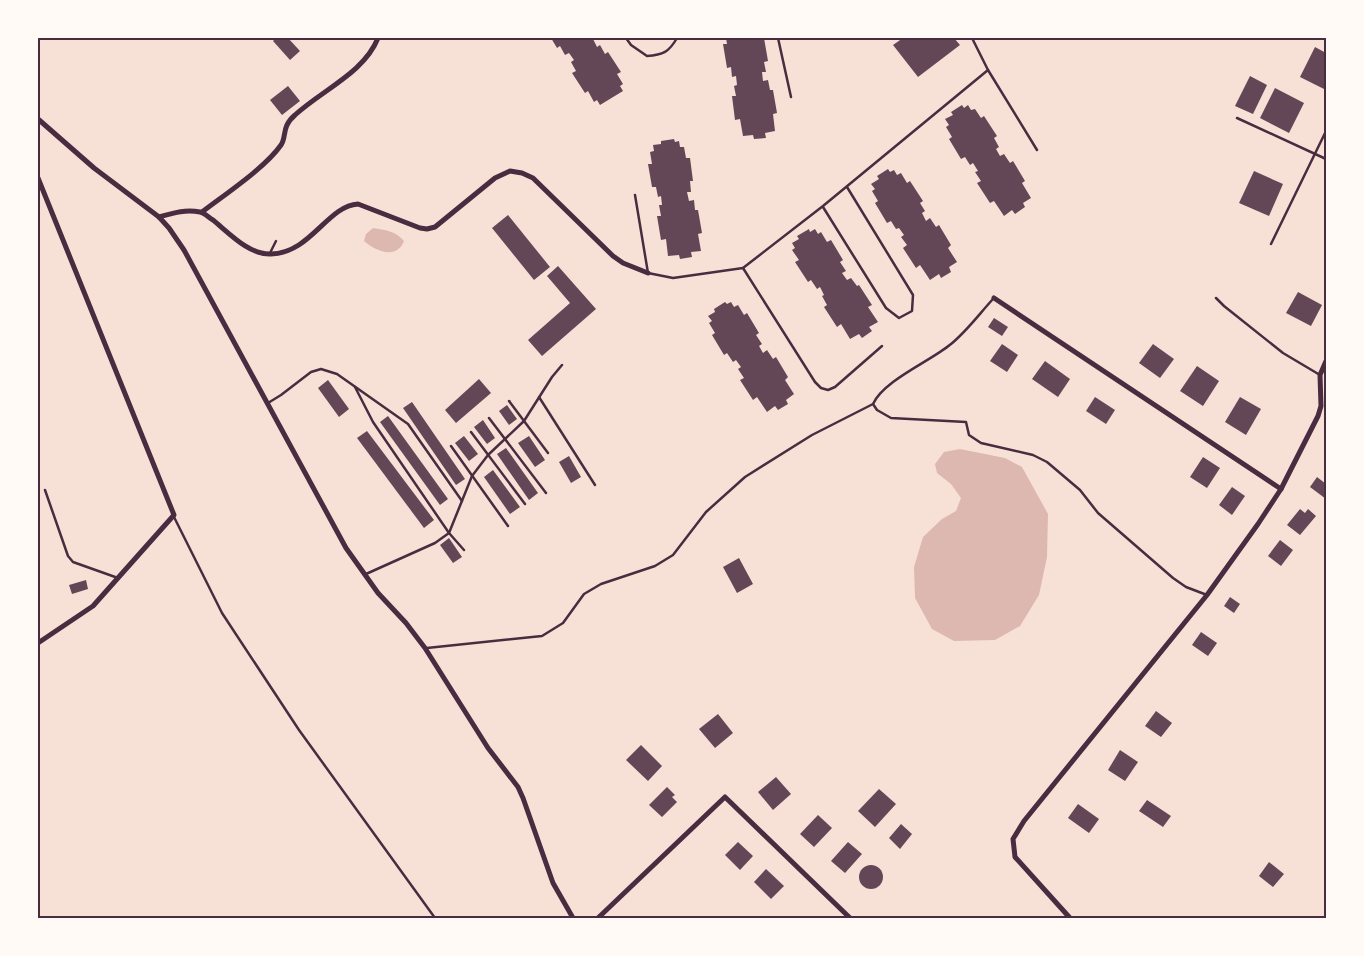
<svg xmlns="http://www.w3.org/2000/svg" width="1364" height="956" viewBox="0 0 1364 956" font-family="'Noto Sans',sans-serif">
  <rect width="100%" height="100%" fill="#f7e1d7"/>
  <g fill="#dcb8b0">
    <path d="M 373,228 C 385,230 396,231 404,241 C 397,260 375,251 364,241 L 366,234 Z"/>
    <path d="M 960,449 L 1005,458 L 1022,467 L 1048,514 L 1047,557 L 1039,595 L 1020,626 L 995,640 L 954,641 L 932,629 L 915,598 L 914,567 L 923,537 L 942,519 L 956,511 L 961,498 L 951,484 L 937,473 L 935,464 L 944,452 Z"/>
  </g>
  <g fill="#644757">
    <path d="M 276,38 L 288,38 L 300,51 L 290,60 L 273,41 Z"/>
    <path d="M 551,38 L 595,38 L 593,39 L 597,47 L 600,45 L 605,54 L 608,52 L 621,72 L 617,74 L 623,84 L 620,86 L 623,91 L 600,105 L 597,100 L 594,102 L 588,91 L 585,93 L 572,73 L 576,71 L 571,62 L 574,60 L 569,53 L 565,55 L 560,46 L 557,48 Z"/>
    <path d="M 726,38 L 764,38 L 768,61 L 764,62 L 766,72 L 762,72 L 763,81 L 768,80 L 770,90 L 773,90 L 777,113 L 773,114 L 775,131 L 765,133 L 766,138 L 754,139 L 753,135 L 743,136 L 740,119 L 735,120 L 732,96 L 736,96 L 734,86 L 737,85 L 736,76 L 732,77 L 731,67 L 727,68 L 723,44 L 727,44 Z"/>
    <path d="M 903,38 L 954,38 L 960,45 L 918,77 L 893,45 Z"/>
    <path d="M 1315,47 L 1326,53 L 1326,90 L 1300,77 Z"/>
    <path d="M 1250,76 L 1267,85 L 1253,114 L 1235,106 Z"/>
    <path d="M 288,86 L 300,101 L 282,115 L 270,100 Z"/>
    <path d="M 1275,88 L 1304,103 L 1289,133 L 1260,118 Z"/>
    <path d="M 962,105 L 964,108 L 968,105 L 971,110 L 975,109 L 981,118 L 984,116 L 997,136 L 994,138 L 999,147 L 996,149 L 1000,156 L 1004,154 L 1010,163 L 1013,161 L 1025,181 L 1022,183 L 1031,198 L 1023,203 L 1025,207 L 1015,214 L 1012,210 L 1004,216 L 994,201 L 990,203 L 977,183 L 981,181 L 975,172 L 978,171 L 973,163 L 970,165 L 965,157 L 961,159 L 949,139 L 952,137 L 946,127 L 949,125 L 945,119 L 953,115 L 951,112 Z"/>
    <path d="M 674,139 L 675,142 L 679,141 L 680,147 L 684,147 L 686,158 L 690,158 L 693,181 L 690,181 L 691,192 L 687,192 L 689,201 L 694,200 L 695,210 L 698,210 L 702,233 L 698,234 L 701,251 L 691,252 L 692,257 L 680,259 L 679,255 L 668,256 L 666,239 L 661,240 L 657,216 L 661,216 L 659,205 L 662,205 L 661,196 L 658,197 L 656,187 L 652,187 L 648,164 L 652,164 L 650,152 L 654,151 L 653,145 L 661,144 L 661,141 Z"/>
    <path d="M 888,169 L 890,172 L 894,170 L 897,175 L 901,173 L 907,183 L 910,181 L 923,201 L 920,203 L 925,211 L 922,213 L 926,221 L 930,218 L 936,227 L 939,225 L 951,245 L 948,248 L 957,262 L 949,267 L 951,272 L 941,278 L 939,274 L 930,280 L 920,265 L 916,268 L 903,248 L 907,245 L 901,237 L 904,235 L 899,228 L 896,229 L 891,221 L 887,223 L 875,203 L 878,201 L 872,191 L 875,189 L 871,184 L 879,179 L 877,176 Z"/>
    <path d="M 1254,171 L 1283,184 L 1269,216 L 1239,203 Z"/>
    <path d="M 508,215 L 550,267 L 534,280 L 492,228 Z"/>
    <path d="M 809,229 L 810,232 L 815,229 L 818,234 L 821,232 L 827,242 L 831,240 L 843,260 L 840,262 L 846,271 L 842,273 L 847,280 L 851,278 L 857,286 L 859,285 L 872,305 L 868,307 L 878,322 L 869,327 L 872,331 L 862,338 L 859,334 L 850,339 L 841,324 L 837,327 L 824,307 L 827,305 L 822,296 L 824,295 L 820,287 L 817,289 L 811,280 L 808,282 L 795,262 L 799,260 L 792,250 L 795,248 L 792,243 L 799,239 L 797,236 Z"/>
    <path d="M 558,266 L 596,309 L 542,356 L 528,340 L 570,303 L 547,276 Z"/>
    <path d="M 1298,292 L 1322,305 L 1311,326 L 1286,313 Z"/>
    <path d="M 725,302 L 727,304 L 731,302 L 734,307 L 738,305 L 744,315 L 747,313 L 759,333 L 756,335 L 762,344 L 759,346 L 763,353 L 767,350 L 773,359 L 776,357 L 788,377 L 785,380 L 794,394 L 786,400 L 788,404 L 778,410 L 775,406 L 767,412 L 757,397 L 753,400 L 740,380 L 744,378 L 738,369 L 741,367 L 736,360 L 733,362 L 727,353 L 724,355 L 712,335 L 715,333 L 709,323 L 712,321 L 708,316 L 715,312 L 714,309 Z"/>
    <path d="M 994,318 L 1008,327 L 1002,336 L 988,327 Z"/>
    <path d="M 1002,344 L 1018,355 L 1007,372 L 990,361 Z"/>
    <path d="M 1153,344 L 1174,359 L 1160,378 L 1139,363 Z"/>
    <path d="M 1045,361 L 1070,379 L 1058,397 L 1032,379 Z"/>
    <path d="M 1197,366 L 1219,381 L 1203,406 L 1180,391 Z"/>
    <path d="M 479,379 L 491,393 L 456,423 L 445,410 Z"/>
    <path d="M 328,380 L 349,409 L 339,417 L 318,388 Z"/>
    <path d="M 1095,397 L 1115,410 L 1106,424 L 1086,411 Z"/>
    <path d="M 1240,397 L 1261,409 L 1246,435 L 1225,422 Z"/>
    <path d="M 412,402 L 465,479 L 456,485 L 403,408 Z"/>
    <path d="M 507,405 L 517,419 L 509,425 L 499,411 Z"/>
    <path d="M 388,416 L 448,499 L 440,505 L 380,422 Z"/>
    <path d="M 483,420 L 495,438 L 487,444 L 474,427 Z"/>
    <path d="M 367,431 L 434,520 L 424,528 L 357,438 Z"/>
    <path d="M 464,436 L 478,454 L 469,461 L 455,443 Z"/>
    <path d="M 529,436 L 545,460 L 535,467 L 518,443 Z"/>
    <path d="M 506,448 L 538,493 L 529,500 L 497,454 Z"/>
    <path d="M 569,456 L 581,477 L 571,483 L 559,462 Z"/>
    <path d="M 1203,457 L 1220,468 L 1207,488 L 1190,477 Z"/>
    <path d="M 493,470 L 520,507 L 510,514 L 484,477 Z"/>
    <path d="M 1317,477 L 1326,484 L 1326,499 L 1310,487 Z"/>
    <path d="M 1232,487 L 1245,496 L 1232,515 L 1219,505 Z"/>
    <path d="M 1300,509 L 1305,513 L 1308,509 L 1316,516 L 1300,535 L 1287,525 Z"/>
    <path d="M 449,538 L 462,557 L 453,563 L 440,545 Z"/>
    <path d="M 1280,540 L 1293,550 L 1281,566 L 1268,556 Z"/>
    <path d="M 739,558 L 753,584 L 737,593 L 723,567 Z"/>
    <path d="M 86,580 L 88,589 L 72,594 L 69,585 Z"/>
    <path d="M 1230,597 L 1240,604 L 1234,613 L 1224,606 Z"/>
    <path d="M 1201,632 L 1217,643 L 1208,656 L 1192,645 Z"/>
    <path d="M 1156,711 L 1172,723 L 1161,737 L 1145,726 Z"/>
    <path d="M 718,714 L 733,733 L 715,748 L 699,729 Z"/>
    <path d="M 641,745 L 662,766 L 648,781 L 626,760 Z"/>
    <path d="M 1120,750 L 1138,762 L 1125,781 L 1108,770 Z"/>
    <path d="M 776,777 L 791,794 L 773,810 L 758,792 Z"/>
    <path d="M 667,787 L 675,795 L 672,797 L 677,802 L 662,817 L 649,805 Z"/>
    <path d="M 879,789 L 896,804 L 875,827 L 858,811 Z"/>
    <path d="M 1147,800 L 1171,816 L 1163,827 L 1139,811 Z"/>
    <path d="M 1078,804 L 1099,819 L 1089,833 L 1068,818 Z"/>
    <path d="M 818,815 L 832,828 L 814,847 L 800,834 Z"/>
    <path d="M 901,824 L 912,834 L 900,849 L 889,838 Z"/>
    <path d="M 738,842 L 753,856 L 740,870 L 725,855 Z"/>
    <path d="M 848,842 L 862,854 L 845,873 L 831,861 Z"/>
    <path d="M 1269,862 L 1284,874 L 1273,887 L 1259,876 Z"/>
    <circle cx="871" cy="877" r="12"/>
    <path d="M 766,869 L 784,886 L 771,899 L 754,882 Z"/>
  </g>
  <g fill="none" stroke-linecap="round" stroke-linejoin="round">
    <g stroke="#4a2c40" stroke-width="2.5">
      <path d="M 626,38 L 631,45 L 647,56 C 663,55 669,52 677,38"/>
      <path d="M 778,38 L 791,97"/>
      <path d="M 972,38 L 988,70 L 1037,150"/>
      <path d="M 1237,118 L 1326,159"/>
      <path d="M 635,195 L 648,273 L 673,278 L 743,268 L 815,382 L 821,388 L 828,390 L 835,387 L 882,346"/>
      <path d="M 823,207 L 886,308 L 899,318 L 912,311 L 913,295 L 847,187"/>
      <path d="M 1271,244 L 1326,131"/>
      <path d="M 270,253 L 276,241"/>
      <path d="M 743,268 L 823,206 L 988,70"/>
      <path d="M 1216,298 L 1224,306 L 1283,353 L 1320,375"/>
      <path d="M 993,299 C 980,313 967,331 951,344 C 931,361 884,380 873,404 L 877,410 L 891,418 L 966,422 L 969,435 L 981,443 L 1033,455 L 1047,462 L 1080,490 L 1098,513 L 1173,578 L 1186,587 L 1207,595"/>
      <path d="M 355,387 L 373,422 L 449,533 L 464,550"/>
      <path d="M 539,397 L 595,485"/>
      <path d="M 509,401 L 548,453"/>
      <path d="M 268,403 L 281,395 L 311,372 L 321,369 L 337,374 L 408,424 L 462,501"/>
      <path d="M 489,418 L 546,493"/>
      <path d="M 471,432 L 525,504"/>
      <path d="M 451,446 L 508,526"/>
      <path d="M 45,490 L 68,556 L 73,562 L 118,578"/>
      <path d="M 174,517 L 222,613 L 299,730 L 435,918"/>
      <path d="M 366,574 L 435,543 L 449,533 L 472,476 L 488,455 L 524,421 L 552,377 L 562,365"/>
      <path d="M 427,648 L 542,636 L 563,623 L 584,594 L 601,584 L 655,566 L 673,555 L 706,512 L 745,477 L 812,435 L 873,404"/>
    </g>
    <g stroke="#4a2c40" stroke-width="5">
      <path d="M 38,119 L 94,168 L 159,217 L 169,228 L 184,250 L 346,548 L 378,593 L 406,623 L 425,648 L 488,748 L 518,787 L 523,798 L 553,883 L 573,918"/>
      <path d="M 38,178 L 174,515 L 93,606 L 38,643"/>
      <path d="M 202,212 C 224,195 265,168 281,145 C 287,136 281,127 295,115 C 322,90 364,73 378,38"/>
      <path d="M 159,217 C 173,213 185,209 200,212 C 205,213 209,218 213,220 C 229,233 249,255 271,254 C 311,253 327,206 358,204 L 420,228 L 427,229 L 435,227 L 495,178 L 510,171 L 522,173 L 533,178 L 613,256 L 623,263 L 648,273"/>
      <path d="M 994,298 L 1281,489"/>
      <path d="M 598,918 L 725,797 L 850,918"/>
      <path d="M 1070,918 L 1015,857 L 1013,839 L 1024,821 L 1207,595 L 1258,524 L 1281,489 L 1318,416 L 1321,406 L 1320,375 L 1326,361"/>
    </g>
  </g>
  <rect width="1364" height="956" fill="none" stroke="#fffaf5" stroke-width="78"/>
  <rect x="39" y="39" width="1286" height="878" fill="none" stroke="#4a2c40" stroke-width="2"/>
</svg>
